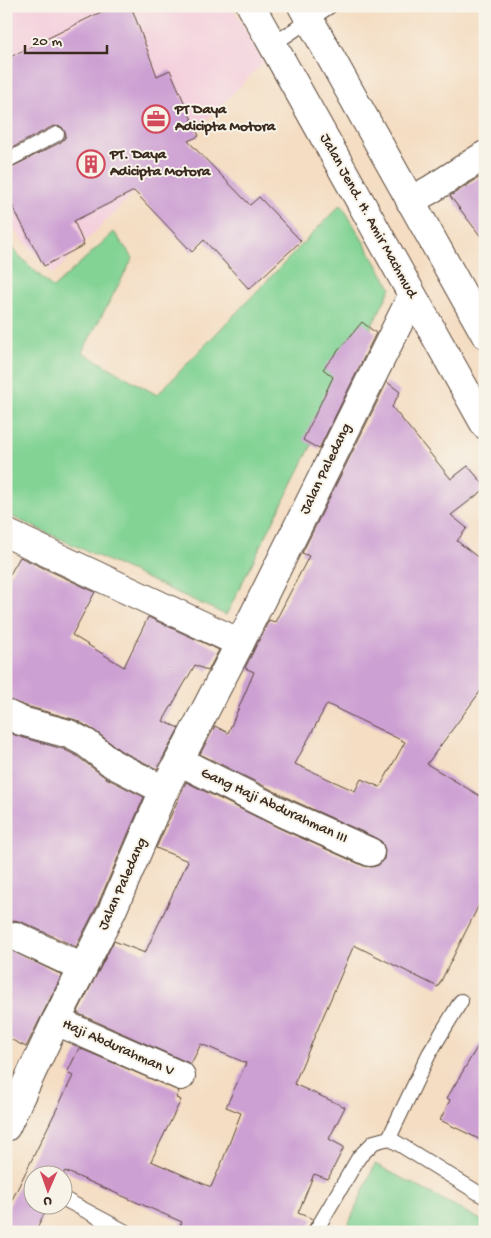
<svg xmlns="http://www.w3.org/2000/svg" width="491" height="1238" viewBox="0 0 491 1238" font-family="'Gochi Hand',sans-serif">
  <rect width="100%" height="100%" fill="#f7f3e8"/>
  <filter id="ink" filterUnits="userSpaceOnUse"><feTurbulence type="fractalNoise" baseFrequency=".02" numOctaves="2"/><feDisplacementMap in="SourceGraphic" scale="10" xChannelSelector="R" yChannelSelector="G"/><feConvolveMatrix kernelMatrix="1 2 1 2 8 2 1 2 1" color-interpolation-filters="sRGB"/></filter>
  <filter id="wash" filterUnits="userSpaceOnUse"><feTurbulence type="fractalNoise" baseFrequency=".0096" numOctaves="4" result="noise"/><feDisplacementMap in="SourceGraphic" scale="20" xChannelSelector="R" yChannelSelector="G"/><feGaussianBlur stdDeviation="1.12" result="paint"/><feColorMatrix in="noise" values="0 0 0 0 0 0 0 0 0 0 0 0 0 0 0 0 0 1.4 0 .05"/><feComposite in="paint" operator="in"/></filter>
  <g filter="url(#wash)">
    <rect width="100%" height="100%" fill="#f4ddc2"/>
    <path fill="#f4cfdd" d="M 6,6 L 232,6 L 264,62 L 53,274 L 6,221 Z"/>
    <g fill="#82d394" stroke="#5e7e59">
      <path d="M 341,204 L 391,288 L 226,615 L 6,514 L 6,243 L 53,288 L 114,232 L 133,258 L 82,352 L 157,395 Z"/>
      <path d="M 375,1164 L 485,1222 L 485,1232 L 345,1232 Z"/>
    </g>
    <g id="blocks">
      <g fill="#cda0d3" fill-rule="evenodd">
        <path d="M 113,6 L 131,6 L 157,76 L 170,70 L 199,136 L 188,141 L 250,205 L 259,197 L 301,241 L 249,289 L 204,240 L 192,252 L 134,191 L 74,221 L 84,245 L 44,266 L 6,194 L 6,170 L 61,142 L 65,138 L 66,134 L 62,127 L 53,126 L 6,151 L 6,59 Z"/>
        <path d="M 485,174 L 485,242 L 450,196 Z"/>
        <path d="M 362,322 L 376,333 L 319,449 L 303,440 L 333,377 L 323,369 Z"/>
        <path d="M 387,382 L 400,392 L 392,407 L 451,479 L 468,466 L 485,486 L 485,489 L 451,515 L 467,528 L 457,541 L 485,563 L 485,685 L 427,764 L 485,799 L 485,893 L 438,987 L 354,945 L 294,1084 L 345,1107 L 329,1139 L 344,1147 L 328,1179 L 314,1174 L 298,1213 L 313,1219 L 306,1232 L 177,1232 L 182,1222 L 65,1171 L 62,1176 L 32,1176 L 32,1206 L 48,1206 L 35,1232 L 6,1232 L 6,1212 L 73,1076 L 67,1073 L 79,1048 L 179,1091 L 176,1098 L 181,1100 L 151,1161 L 211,1187 L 222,1162 L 241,1113 L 226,1107 L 246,1063 L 201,1044 L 191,1064 L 77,1013 L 114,941 L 145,953 L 188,861 L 156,848 L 186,782 L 279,828 L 364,866 L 372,867 L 379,865 L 384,859 L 385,850 L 382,842 L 376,838 L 292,800 L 200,754 L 215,726 L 228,733 L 254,672 L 245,668 L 269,620 L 275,622 L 309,556 L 302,553 ZM 327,704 L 405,742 L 380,787 L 361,779 L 355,791 L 295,764 Z"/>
        <path d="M 20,557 L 95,592 L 72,635 L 124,667 L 148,617 L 219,650 L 208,671 L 195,665 L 163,721 L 179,728 L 157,769 L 121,751 L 95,731 L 76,720 L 26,706 L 6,699 L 6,581 Z"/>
        <path d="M 6,731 L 17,736 L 63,749 L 77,756 L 106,778 L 144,797 L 98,904 L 76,947 L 22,922 L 14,920 L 6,923 Z"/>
        <path d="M 6,948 L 62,975 L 26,1047 L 6,1037 Z"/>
        <path d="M 485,1034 L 485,1142 L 440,1120 L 450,1100 L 447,1098 Z"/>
      </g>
    </g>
  </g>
  <g filter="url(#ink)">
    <use href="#blocks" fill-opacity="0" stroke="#574537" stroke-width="1"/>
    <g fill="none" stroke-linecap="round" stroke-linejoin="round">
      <g stroke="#574537" stroke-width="16">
        <g id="service">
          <path d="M 272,45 L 330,6"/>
          <path d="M 6,161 L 57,134"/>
          <path d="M 389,1138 L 429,1054 L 461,1001"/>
          <path d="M 62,1198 L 126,1232"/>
          <path d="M 315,1232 L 359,1157 L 374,1142 L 389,1138 L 485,1197"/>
        </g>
      </g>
      <g stroke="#574537" stroke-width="30">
        <g id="minor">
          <path d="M 410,201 L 430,190 L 485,155"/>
          <path d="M 6,533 L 240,643"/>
          <path d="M 6,714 L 21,721 L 69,734 L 86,743 L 113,764 L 164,790"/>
          <path d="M 179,761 L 285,814 L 370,852"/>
          <path d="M 15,936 L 83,968"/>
          <path d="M 56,1021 L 181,1076"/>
        </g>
      </g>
      <g stroke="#574537" stroke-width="30">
        <path id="tertiary" d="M 6,1127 L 56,1021 L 112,911 L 164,790 L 240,643 L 412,296"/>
      </g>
      <g stroke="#574537" stroke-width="30">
        <g id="trunk">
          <path d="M 251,6 L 485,425"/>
          <path d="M 302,6 L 485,334"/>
        </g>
      </g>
      <use href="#service" stroke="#fff" stroke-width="14"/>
      <use href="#minor" stroke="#fff" stroke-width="28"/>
      <use href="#tertiary" stroke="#fff" stroke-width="28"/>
      <use href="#trunk" stroke="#fff" stroke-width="28"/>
    </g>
  </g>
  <defs>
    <g id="office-ring" transform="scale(1.4375)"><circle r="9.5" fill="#f7f3e8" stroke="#d1495b" stroke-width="1.5"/><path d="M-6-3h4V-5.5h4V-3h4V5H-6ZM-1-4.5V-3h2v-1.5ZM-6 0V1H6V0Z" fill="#d1495b"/></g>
    <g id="building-ring" transform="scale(1.4375)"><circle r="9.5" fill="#f7f3e8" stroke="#d1495b" stroke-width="1.5"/><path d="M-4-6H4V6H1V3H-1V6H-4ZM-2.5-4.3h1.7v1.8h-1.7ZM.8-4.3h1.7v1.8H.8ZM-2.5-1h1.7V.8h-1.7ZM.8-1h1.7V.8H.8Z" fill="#d1495b"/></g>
  </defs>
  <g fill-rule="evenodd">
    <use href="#office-ring" x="156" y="119"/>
    <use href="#building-ring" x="91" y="164"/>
  </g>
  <g text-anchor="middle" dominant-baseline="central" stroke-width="4" stroke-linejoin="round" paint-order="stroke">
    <g font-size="15" font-weight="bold" fill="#3b2a1e" stroke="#f7f3e8" text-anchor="start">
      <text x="175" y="110">PT Daya<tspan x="175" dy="17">Adicipta Motora</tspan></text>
      <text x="110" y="155">PT. Daya<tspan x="110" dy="17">Adicipta Motora</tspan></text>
    </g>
    <g font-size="15" fill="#3b2a1e" stroke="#f7f3e8">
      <text transform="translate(368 216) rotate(61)">Jalan Jend. H. Amir Machmud</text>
      <text transform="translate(326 469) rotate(-64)">Jalan Paledang</text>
      <text transform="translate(274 806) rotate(25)">Gang Haji Abdurahman III</text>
      <text transform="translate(123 884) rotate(-66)">Jalan Paledang</text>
      <text transform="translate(118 1048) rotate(24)">Haji Abdurahman V</text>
    </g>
  </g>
  <rect width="491" height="1238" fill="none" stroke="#f7f3e8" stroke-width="25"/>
  <g transform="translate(48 1190) rotate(182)"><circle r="24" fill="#f7f3e8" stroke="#aca397"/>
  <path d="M0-4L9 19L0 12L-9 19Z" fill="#d1495b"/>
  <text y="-8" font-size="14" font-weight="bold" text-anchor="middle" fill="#3b2a1e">U</text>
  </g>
  <path d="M25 45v8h82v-8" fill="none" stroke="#3b2a1e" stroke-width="2.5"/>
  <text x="32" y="45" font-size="15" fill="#3b2a1e" stroke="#f7f3e8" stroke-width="4" paint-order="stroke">20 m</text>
</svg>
